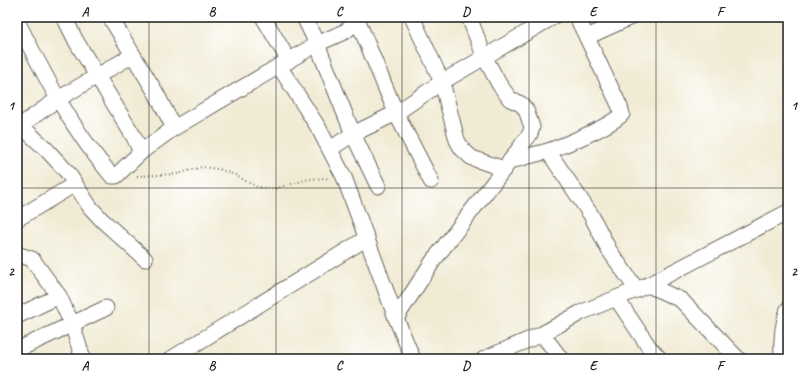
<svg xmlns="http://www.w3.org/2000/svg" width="805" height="376" viewBox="0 0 805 376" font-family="Caveat,sans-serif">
  <rect width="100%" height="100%" fill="#fff"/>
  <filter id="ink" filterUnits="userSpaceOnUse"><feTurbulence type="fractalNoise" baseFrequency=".025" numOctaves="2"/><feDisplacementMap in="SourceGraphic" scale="8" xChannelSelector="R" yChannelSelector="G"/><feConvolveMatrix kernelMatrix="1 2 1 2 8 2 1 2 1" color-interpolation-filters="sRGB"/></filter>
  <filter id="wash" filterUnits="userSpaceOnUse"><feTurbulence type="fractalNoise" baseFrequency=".012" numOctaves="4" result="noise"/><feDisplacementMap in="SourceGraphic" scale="16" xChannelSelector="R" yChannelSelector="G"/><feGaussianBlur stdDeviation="0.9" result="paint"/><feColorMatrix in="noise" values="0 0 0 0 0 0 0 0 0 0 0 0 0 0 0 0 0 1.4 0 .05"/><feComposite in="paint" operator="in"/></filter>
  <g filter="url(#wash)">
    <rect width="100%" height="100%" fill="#f1ebd4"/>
  </g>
  <g filter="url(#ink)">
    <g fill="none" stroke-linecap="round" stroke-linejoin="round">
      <g stroke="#67645c" stroke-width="17">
        <g id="minor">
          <path d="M 64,17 L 76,41 L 134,137 L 141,152"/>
          <path d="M 110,17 L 156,93 L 174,128 L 279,66 L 317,44 L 346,31 L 356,22 L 357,17"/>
          <path d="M 263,17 L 289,61"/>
          <path d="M 304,17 L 317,44 L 353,134 L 378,186"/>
          <path d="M 412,17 L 442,82 L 457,140 L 462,149 L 472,158 L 504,169"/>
          <path d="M 357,19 L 396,113 L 431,181"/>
          <path d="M 17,21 C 45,76 71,129 112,176 L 116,176 L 141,152 L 174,128"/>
          <path d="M 587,37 L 631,17"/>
          <path d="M 279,66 L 318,127 L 344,177 L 396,318 L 413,359"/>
          <path d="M 17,122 L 47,150 L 68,173 L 90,207 L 102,220 L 145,259"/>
          <path d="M 21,125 L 58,99 L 133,55"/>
          <path d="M 330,149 L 353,134 L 396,113 L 442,82 L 553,17"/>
          <path d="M 548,151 C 565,145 611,126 622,114 L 620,107 L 577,17"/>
          <path d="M 510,161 L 548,151 L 591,215 L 609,250 L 637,290"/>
          <path d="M 17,219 L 75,184"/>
          <path d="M 17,254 L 32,259 L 59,296 L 72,324 L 83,359"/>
          <path d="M 648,285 L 681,300 L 738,359"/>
          <path d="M 617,299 L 649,347 L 660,359"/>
          <path d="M 17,316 L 59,296"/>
          <path d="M 396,318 L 433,261 L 510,161 L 530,134 L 532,127 L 526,110 L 521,104 L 510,99 L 499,84 L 485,58 L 469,17"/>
          <path d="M 542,334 L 561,359"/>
          <path d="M 17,350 L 106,308"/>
          <path d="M 171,359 L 367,238"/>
          <path d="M 484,359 L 542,334 L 580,313 L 648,285 L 788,212"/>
          <path d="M 782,359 C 781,342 782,325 788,309"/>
        </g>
      </g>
      <path stroke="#67645c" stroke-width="2" stroke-dasharray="1 3" stroke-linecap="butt" d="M 137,176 L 177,174 L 202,167 L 219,169 L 235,175 L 257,187 L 274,189 L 309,179 L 330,178"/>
      <use href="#minor" stroke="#fff" stroke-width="15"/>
    </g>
  </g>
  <path fill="none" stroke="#1c1c1c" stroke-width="1" stroke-opacity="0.55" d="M 149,17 L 149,359M 276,17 L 276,359M 402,17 L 402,359M 529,17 L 529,359M 656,17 L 656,359M 17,188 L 788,188"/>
  <rect width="805" height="376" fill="none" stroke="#fff" stroke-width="44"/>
  <rect x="22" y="22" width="761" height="332" fill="none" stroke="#1c1c1c" stroke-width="1.5"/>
  <g font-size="13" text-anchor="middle" font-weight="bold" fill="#1c1c1c">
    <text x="85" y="16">A</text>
    <text x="212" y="16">B</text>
    <text x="339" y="16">C</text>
    <text x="466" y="16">D</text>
    <text x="593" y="16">E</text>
    <text x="720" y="16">F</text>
    <text x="11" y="110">1</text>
    <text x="794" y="110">1</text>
    <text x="11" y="276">2</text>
    <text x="794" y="276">2</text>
    <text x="85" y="370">A</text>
    <text x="212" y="370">B</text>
    <text x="339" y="370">C</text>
    <text x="466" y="370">D</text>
    <text x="593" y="370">E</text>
    <text x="720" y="370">F</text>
  </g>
</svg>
